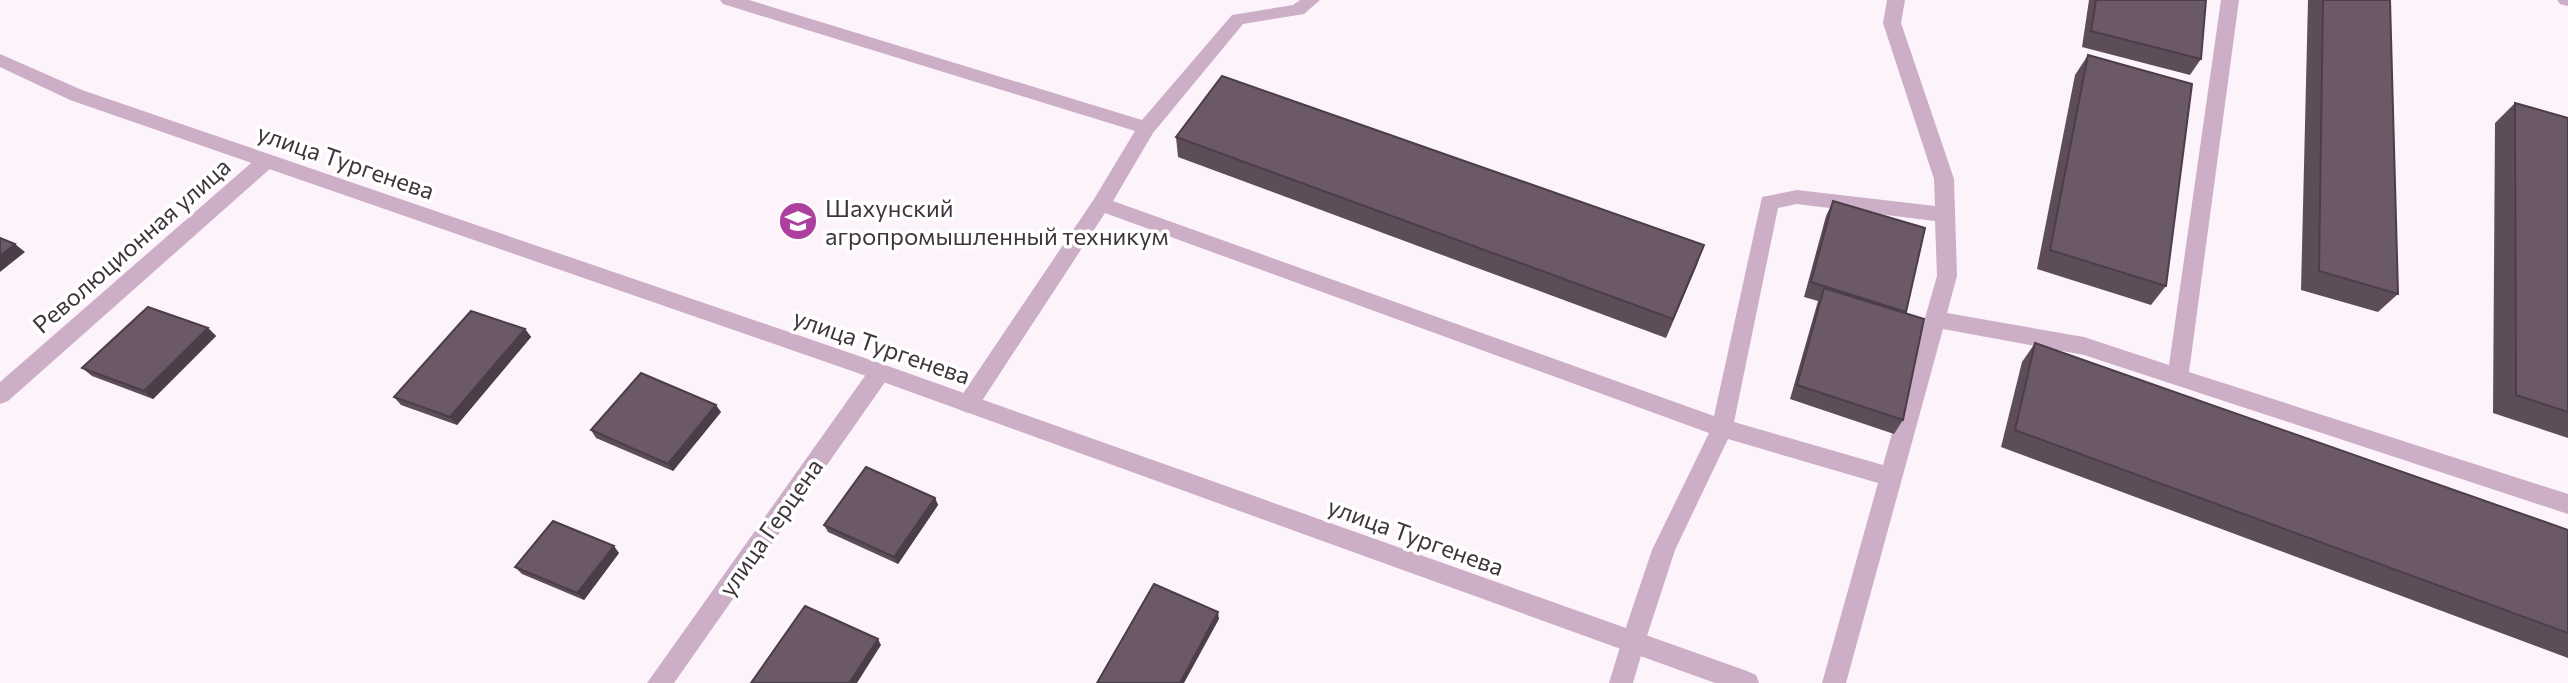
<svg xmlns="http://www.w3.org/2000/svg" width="2568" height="683" viewBox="0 0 2568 683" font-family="Commissioner,sans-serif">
  <rect width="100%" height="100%" fill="#fdf3fb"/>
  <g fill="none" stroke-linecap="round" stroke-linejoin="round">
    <g fill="#ccaec6" fill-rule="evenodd">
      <path d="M 720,0 L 749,0 L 1142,120 L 1232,15 L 1293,5 L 1300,0 L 1320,0 L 1304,14 L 1243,24 L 1153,133 L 1113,201 L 1714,416 L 1762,197 L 1797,190 L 1935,206 L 1934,179 L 1883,23 L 1887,0 L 1905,0 L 1901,23 L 1954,179 L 1957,276 L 1947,313 L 2084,337 L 2169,365 L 2221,0 L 2239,0 L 2189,372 L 2568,494 L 2568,514 L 2084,355 L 1943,329 L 1846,683 L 1822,683 L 1878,483 L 1728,439 L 1675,550 L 1645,642 L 1642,650 L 1633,653 L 1624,650 L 1621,642 L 1652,550 L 1709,433 L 1105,213 L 976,410 L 968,413 L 960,410 L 957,404 L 960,398 L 1094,199 L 1135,131 L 723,4 ZM 1797,204 L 1935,221 L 1937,276 L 1883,465 L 1734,422 L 1778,208 Z"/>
      <path d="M 2557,0 L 2568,0 L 2568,6 L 2560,4 Z"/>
    </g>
    <g fill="#ccaec6" fill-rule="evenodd">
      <path d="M 265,155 L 275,162 L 272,167 L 8,401 L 0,404 L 0,382 L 258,157 Z"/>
      <path d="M 880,363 L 888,366 L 891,372 L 888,378 L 674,683 L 647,683 L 872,366 Z"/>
      <path d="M 1633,631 L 1642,634 L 1645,642 L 1633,683 L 1609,683 L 1624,634 Z"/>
    </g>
    <path fill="#ccaec6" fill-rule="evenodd" d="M 0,54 L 82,90 L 888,366 L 1747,671 L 1756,675 L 1759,683 L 1715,683 L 872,378 L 70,100 L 0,67 Z"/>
  </g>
  <g fill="#5d4d59">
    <path d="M 2089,0 L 2206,0 L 2201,59 L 2190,75 L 2082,47 Z"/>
    <path d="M 2308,0 L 2390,0 L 2398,294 L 2378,312 L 2301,290 Z"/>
    <path d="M 2088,55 L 2166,286 L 2151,305 L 2037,269 L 2075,75 Z"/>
    <path d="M 2515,103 L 2568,118 L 2568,438 L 2493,413 L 2495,123 Z"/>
    <path d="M 1176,137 L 1704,245 L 1666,338 L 1178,157 Z"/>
    <path d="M 1833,201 L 1906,312 L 1903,420 L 1894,434 L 1790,399 L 1818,301 L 1804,297 L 1826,216 Z"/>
    <path d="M 208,328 L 216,336 L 153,399 L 92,376 L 82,368 Z"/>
    <path d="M 525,329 L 531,337 L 457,425 L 401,405 L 394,397 Z"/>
    <path d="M 2035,343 L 2568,530 L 2568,658 L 2001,447 L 2022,362 Z"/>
    <path d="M 721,412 L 673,471 L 596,438 L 591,430 Z"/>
    <path d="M 935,498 L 938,505 L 898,564 L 828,532 L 824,525 Z"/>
    <path d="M 619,553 L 584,600 L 522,574 L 515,567 Z"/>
  </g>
  <g fill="#4c3e49">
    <path d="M 15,244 L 25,252 L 0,272 L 0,256 Z"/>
    <path d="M 1704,245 L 1697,265 L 1666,338 L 1673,319 Z"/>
    <path d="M 208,328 L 216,336 L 153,399 L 144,391 Z"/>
    <path d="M 525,329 L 531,337 L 457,425 L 450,417 Z"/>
    <path d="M 716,405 L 721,412 L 673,471 L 668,464 Z"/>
    <path d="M 935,498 L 938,505 L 898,564 L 894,557 Z"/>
    <path d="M 614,546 L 619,553 L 584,600 L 577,593 Z"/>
    <path d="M 1218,612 L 1219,619 L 1184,683 L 1180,683 Z"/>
    <path d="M 878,639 L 881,645 L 857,683 L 849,683 Z"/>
  </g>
  <g fill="#6c5968" stroke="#4c3e49" stroke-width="2">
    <path d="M 2096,0 L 2206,0 L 2201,59 L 2091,31 Z"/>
    <path d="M 2323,0 L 2390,0 L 2398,294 L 2319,271 Z"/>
    <path d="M 2088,55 L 2192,84 L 2166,286 L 2050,250 Z"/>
    <path d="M 1222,76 L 1704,245 L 1673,319 L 1176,137 Z"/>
    <path d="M 2515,103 L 2568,118 L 2568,412 L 2516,395 Z"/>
    <path d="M 1833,201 L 1925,228 L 1906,312 L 1811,282 Z"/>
    <path d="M 0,238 L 15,244 L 0,256 Z"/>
    <path d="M 1824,288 L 1924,319 L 1903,420 L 1797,385 Z"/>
    <path d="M 148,307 L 208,328 L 144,391 L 82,368 Z"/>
    <path d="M 471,311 L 525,329 L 450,417 L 394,397 Z"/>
    <path d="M 2035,343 L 2568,530 L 2568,633 L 2015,430 Z"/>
    <path d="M 641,373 L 716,405 L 668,464 L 591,430 Z"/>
    <path d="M 866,467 L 935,498 L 894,557 L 824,525 Z"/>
    <path d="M 553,521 L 614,546 L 577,593 L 515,567 Z"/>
    <path d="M 1154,584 L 1218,612 L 1180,683 L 1097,683 Z"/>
    <path d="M 805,606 L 878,639 L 849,683 L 751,683 Z"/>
  </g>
  <defs>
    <g id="university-disc" transform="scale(2.0125)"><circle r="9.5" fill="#ad409f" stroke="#fff"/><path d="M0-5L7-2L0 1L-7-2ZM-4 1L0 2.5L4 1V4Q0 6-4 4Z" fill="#fff"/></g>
  </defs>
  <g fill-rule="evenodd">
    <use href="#university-disc" x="798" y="221"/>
  </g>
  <g text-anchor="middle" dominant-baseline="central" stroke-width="7" stroke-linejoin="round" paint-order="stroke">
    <g font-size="24" fill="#3f363d" stroke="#fff">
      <text transform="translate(346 161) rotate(19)">улица Тургенева</text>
      <text transform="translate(131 245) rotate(-41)">Революционная улица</text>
      <text transform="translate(882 346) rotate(19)">улица Тургенева</text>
      <text transform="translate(770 527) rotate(-55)">улица Герцена</text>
      <text transform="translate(1416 536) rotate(20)">улица Тургенева</text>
    </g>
    <g font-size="24" fill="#3f363d" stroke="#fff" text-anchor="start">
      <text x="825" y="207">Шахунский<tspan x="825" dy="28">агропромышленный техникум</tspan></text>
    </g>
  </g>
</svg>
